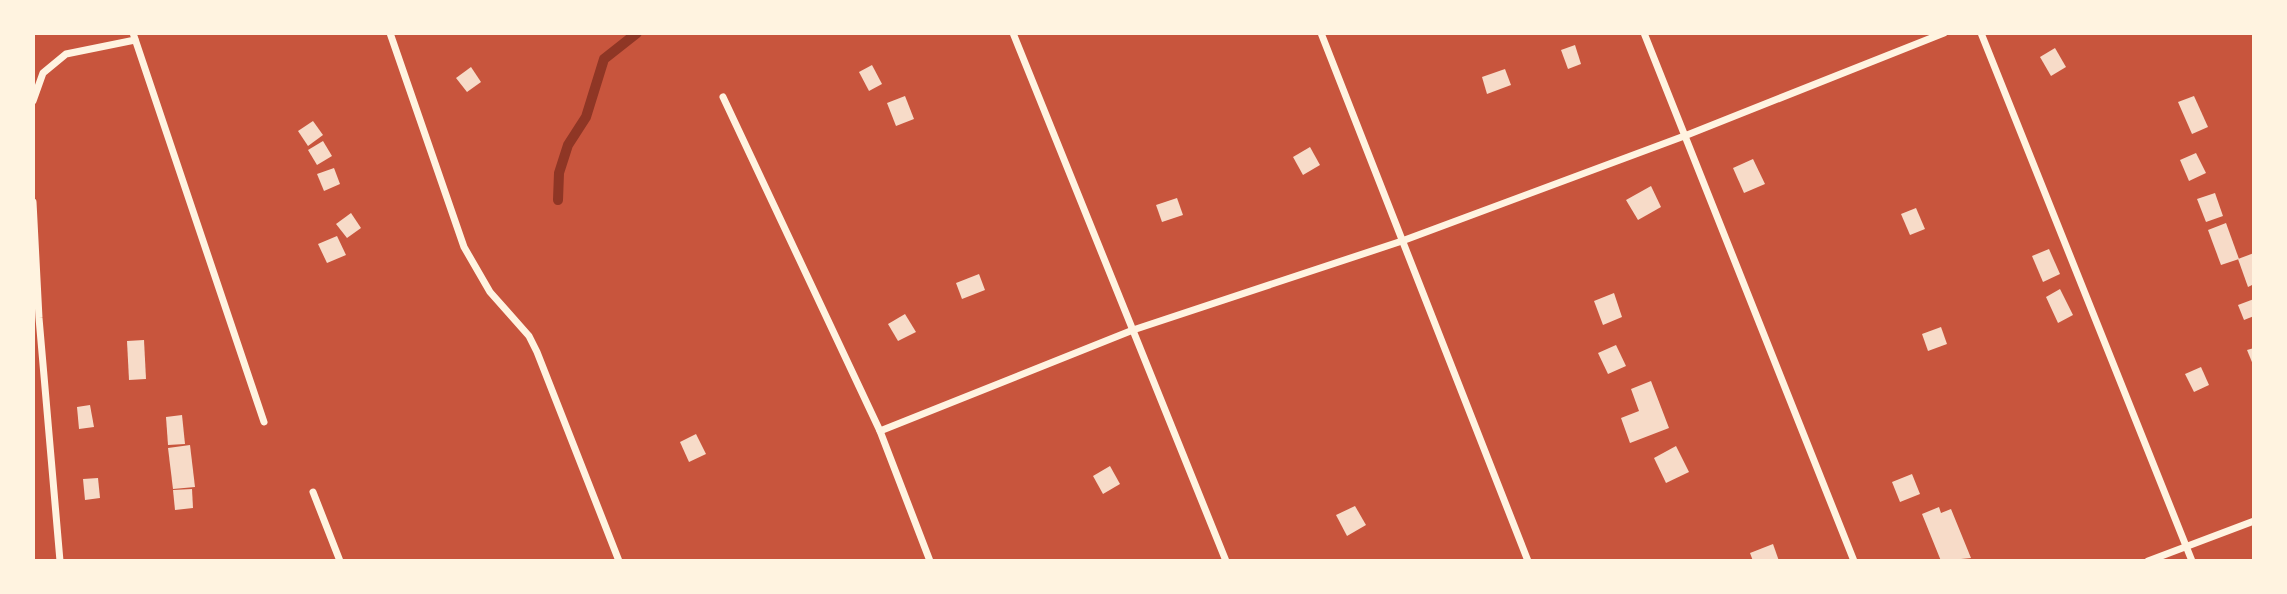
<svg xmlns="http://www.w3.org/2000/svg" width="2287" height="594" viewBox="0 0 2287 594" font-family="'Varela Round',sans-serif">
  <rect width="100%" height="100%" fill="#c8553d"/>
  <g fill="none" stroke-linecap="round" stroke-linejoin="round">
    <path stroke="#8f3625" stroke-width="10" d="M 558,200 L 559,173 L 568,145 L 586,117 L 604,59 L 637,33"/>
  </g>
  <g fill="#f7dbc8">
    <path d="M 1575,45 L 1581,64 L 1568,69 L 1561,50 Z"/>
    <path d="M 2055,48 L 2066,67 L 2051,76 L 2040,57 Z"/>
    <path d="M 872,65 L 882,84 L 869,91 L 859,72 Z"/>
    <path d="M 471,67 L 481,82 L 467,92 L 456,78 Z"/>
    <path d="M 1505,69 L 1511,85 L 1487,94 L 1482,77 Z"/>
    <path d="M 905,96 L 914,119 L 896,126 L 887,103 Z"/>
    <path d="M 2194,96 L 2208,127 L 2192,134 L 2178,102 Z"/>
    <path d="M 313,121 L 323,135 L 308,146 L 298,131 Z"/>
    <path d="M 323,141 L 332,156 L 317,165 L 308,150 Z"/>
    <path d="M 1310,147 L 1320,165 L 1303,175 L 1293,157 Z"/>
    <path d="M 2196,153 L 2206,173 L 2189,181 L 2180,160 Z"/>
    <path d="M 1753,159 L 1765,184 L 1744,193 L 1733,168 Z"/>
    <path d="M 334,168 L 340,184 L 324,191 L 317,174 Z"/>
    <path d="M 1651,186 L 1661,207 L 1638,220 L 1626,200 Z"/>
    <path d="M 2215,193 L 2223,216 L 2206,222 L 2197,199 Z"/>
    <path d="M 1177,198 L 1183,215 L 1162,222 L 1156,205 Z"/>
    <path d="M 1916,208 L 1925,229 L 1910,235 L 1901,214 Z"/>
    <path d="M 351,213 L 361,228 L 347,238 L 336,224 Z"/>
    <path d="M 2226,223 L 2239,259 L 2221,265 L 2208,230 Z"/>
    <path d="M 337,236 L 346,255 L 327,263 L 318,244 Z"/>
    <path d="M 2049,249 L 2060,274 L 2043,282 L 2032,256 Z"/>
    <path d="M 2254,253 L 2254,284 L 2248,287 L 2238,259 Z"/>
    <path d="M 979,274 L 985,290 L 962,299 L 956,283 Z"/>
    <path d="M 2060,289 L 2073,315 L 2058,323 L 2046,297 Z"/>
    <path d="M 1614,293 L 1622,317 L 1603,325 L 1594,301 Z"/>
    <path d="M 2254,299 L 2254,316 L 2244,320 L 2238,305 Z"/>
    <path d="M 905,314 L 916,332 L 898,341 L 888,324 Z"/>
    <path d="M 1941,327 L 1947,344 L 1928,351 L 1922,334 Z"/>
    <path d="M 144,340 L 146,379 L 129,380 L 127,341 Z"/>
    <path d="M 1616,345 L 1626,366 L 1608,374 L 1598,353 Z"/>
    <path d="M 2254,348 L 2254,367 L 2247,350 Z"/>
    <path d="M 2201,367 L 2209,385 L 2194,392 L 2185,374 Z"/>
    <path d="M 1651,381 L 1669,428 L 1630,443 L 1621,418 L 1639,411 L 1631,389 Z"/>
    <path d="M 90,405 L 94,427 L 79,429 L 77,407 Z"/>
    <path d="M 182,415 L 185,444 L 168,445 L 166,417 Z"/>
    <path d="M 696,434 L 706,454 L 689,462 L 680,442 Z"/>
    <path d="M 190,445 L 195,487 L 173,489 L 168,448 Z"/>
    <path d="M 1676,446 L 1689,472 L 1666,483 L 1654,458 Z"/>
    <path d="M 1110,466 L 1120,484 L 1103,494 L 1093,476 Z"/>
    <path d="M 1912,474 L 1920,494 L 1900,502 L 1892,482 Z"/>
    <path d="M 98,478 L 100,498 L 85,500 L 83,479 Z"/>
    <path d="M 192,489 L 193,508 L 175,510 L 173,490 Z"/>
    <path d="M 1355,506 L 1366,525 L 1347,536 L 1336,515 Z"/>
    <path d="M 1939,507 L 1941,513 L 1951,509 L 1971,558 L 1941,561 L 1922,514 Z"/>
    <path d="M 1773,544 L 1779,561 L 1753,561 L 1750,553 Z"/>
  </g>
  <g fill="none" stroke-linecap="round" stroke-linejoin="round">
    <g stroke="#fff3e0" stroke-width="7">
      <path d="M 133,33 L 264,422"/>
      <path d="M 390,33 L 464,247 L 490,292 L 529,336 L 537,352 L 619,561"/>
      <path d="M 1013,33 L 1226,561"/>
      <path d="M 1321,33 L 1528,561"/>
      <path d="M 1644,33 L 1854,561"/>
      <path d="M 1981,33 L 2192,561"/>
      <path d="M 723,97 L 880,431 L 930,561"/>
      <path d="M 33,101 L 43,73 L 66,54 L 135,40"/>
      <path d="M 33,202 L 39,318 L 60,561"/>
      <path d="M 880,431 L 1133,330 L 1402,241 L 1687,135 L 1944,33"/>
      <path d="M 313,492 L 340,561"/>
      <path d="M 2148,561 L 2254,521"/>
    </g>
  </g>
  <rect width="2287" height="594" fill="none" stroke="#fff3e0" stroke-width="70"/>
</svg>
